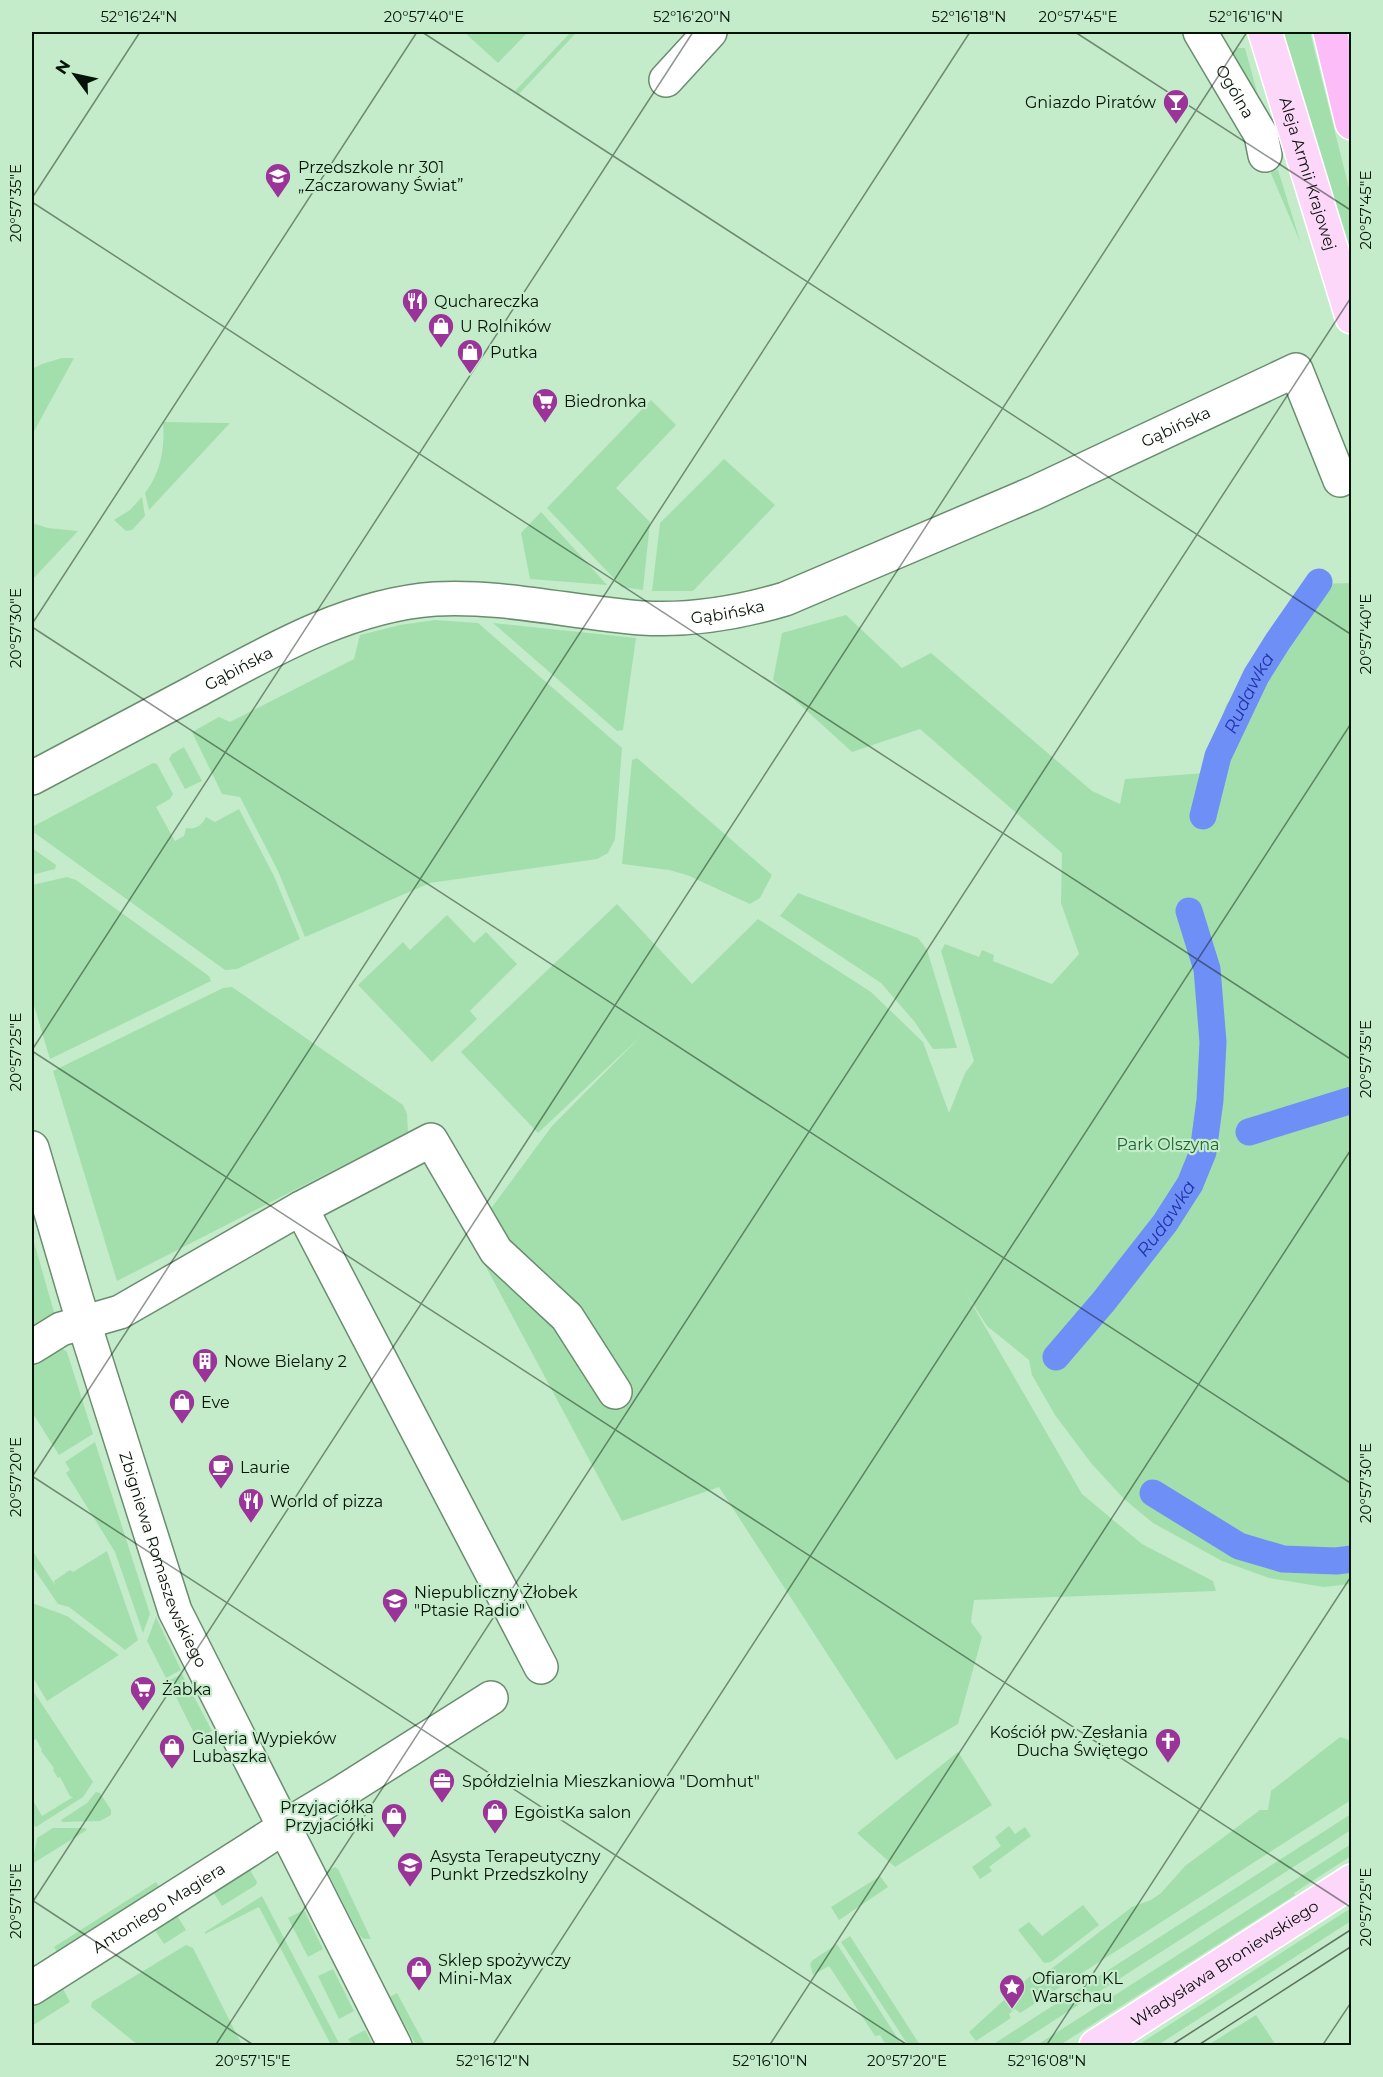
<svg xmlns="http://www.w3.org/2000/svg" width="1383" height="2077" viewBox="0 0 1383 2077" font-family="Montserrat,sans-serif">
  <rect width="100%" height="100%" fill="#c5ecca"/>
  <g fill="#a3dfac">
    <path d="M 464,32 L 528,32 L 498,63 Z"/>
    <path d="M 571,32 L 575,34 L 519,94 L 515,91 Z"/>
    <path d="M 1283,32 L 1310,32 L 1351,196 L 1351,272 L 1313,148 Z"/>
    <path d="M 1238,48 L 1245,48 L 1264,117 L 1231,53 Z"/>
    <path d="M 1278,170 L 1301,244 L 1270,171 Z"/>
    <path d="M 62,358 L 74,358 L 32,435 L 32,369 L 42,364 Z"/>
    <path d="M 651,400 L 676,425 L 616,488 L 650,522 L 643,590 L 622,587 L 547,508 Z"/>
    <path d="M 163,422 L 230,423 L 149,510 L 145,493 C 161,472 165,448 163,422 Z"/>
    <path d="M 724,459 L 775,505 L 693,591 L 652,591 L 660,523 Z"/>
    <path d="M 142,497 L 145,516 L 132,530 L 126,531 L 114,520 L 130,510 Z"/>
    <path d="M 541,512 L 607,585 L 530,579 L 521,533 Z"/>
    <path d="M 32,523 L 48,528 L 78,531 L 32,580 Z"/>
    <path d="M 1351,583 L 1351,1586 L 1350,1584 L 1324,1587 L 1269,1578 L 1222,1561 L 1153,1523 L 1124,1499 L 1091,1463 L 1055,1415 L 1032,1375 L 1029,1360 L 987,1326 L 965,1292 L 1082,1494 L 1142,1544 L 1213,1581 L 1216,1591 L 974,1600 L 971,1622 L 982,1637 L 958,1724 L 896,1760 L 719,1487 L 622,1521 L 470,1237 L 552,1126 L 641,1036 L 538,1133 L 461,1052 L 617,904 L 692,984 L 758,919 L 871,992 L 923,1042 L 949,1113 L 965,1073 L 974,1061 L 941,951 L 945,944 L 979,957 L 982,950 L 994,955 L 993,961 L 1052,984 L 1079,954 L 1061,903 L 1062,853 L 920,729 L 852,752 L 773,680 L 782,633 L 846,615 L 902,668 L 931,653 L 1092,791 L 1120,804 L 1125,779 L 1205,773 L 1226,705 L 1314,584 Z"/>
    <path d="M 435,620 L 478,623 L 622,748 L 615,839 L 608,853 L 597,859 L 430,883 L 305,937 L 278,871 L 240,797 L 222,794 L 192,732 L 219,717 L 230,722 L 354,659 L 360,635 L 400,625 Z"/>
    <path d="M 493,623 L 636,638 L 623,730 L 617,731 Z"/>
    <path d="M 184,747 L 202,781 L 185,789 L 169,759 L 172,754 Z"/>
    <path d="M 637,758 L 772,875 L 760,898 L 750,904 L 687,875 L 669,870 L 622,864 L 632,760 Z"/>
    <path d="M 153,763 L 157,764 L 173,794 L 170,799 L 156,807 L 175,841 L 184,836 L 186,828 C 196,830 202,825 206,817 L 215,822 L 239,809 L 274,876 L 300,939 L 237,969 L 225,970 L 32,831 L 32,827 Z"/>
    <path d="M 32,848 L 56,865 L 55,869 L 32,875 Z"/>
    <path d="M 67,877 L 76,880 L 209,976 L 211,981 L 50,1059 L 32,999 L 32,885 Z"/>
    <path d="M 798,893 L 918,938 L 927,950 L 957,1048 L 933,1049 L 914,1021 L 881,983 L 780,916 Z"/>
    <path d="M 447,915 L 474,943 L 486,932 L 517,964 L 470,1011 L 477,1019 L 432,1062 L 358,985 L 403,942 L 410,950 Z"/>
    <path d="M 232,987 L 403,1105 L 407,1114 L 408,1132 L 117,1281 L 53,1071 L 223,988 Z"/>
    <path d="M 32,1235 L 54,1312 L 53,1317 L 32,1333 Z"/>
    <path d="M 58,1348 L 63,1349 L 67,1352 L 93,1434 L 59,1455 L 32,1412 L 32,1365 Z"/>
    <path d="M 95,1442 L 150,1614 L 143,1633 L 115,1552 L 66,1473 L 70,1470 L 65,1462 Z"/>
    <path d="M 107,1551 L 138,1640 L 125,1650 L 69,1607 L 58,1604 L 32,1566 L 32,1555 L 34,1553 L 55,1585 L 54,1581 L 70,1570 L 73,1572 Z"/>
    <path d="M 32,1603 L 67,1616 L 119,1655 L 47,1701 L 32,1676 Z"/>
    <path d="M 156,1617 L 181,1670 L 166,1678 L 147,1641 Z"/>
    <path d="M 182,1674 L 212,1731 L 197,1739 L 168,1681 Z"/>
    <path d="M 32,1689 L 93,1782 L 83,1797 L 36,1827 L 32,1824 L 32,1799 L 42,1816 L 73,1797 L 70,1796 L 60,1777 L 58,1778 L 53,1770 L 54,1768 L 41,1751 L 42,1750 L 36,1739 L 34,1740 L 32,1737 Z"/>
    <path d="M 1340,1737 L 1349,1740 L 1351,1739 L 1351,1800 L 1020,2013 L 1015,2009 L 1009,2014 L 1011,2018 L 976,2041 L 969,2032 L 1038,1969 L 1038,1979 L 1132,1907 L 1151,1900 L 1161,1893 L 1185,1866 L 1260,1810 L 1268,1810 L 1271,1791 Z"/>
    <path d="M 958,1752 L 992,1805 L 895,1867 L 857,1833 Z"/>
    <path d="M 96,1792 L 100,1793 L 111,1810 L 111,1815 L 100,1821 L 62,1822 L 61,1820 L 87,1803 Z"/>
    <path d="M 1351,1814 L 1351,1830 L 1016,2045 L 992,2045 Z"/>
    <path d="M 1009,1826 L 1015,1834 L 1025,1827 L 1031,1836 L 989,1867 L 992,1871 L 980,1879 L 972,1867 L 1001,1846 L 995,1837 Z"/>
    <path d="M 53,1828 L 85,1828 L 87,1830 L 32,1864 L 37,1838 Z"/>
    <path d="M 1351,1844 L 1351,1856 L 1294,1893 L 1295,1895 L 1060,2045 L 1037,2045 Z"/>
    <path d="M 335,1867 L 338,1869 L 371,1939 L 364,1939 L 360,1936 L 327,1871 Z"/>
    <path d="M 249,1868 L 257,1882 L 256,1885 L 222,1906 L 213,1892 Z"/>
    <path d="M 880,1876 L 888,1887 L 839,1920 L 831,1907 Z"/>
    <path d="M 156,1882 L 160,1888 L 57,1952 L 54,1947 Z"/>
    <path d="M 262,1896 L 340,2045 L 331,2045 L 259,1907 L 205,1934 L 205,1932 Z"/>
    <path d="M 1083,1905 L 1099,1925 L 1051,1962 L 1044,1963 L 1018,1930 L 1029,1922 L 1042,1936 Z"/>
    <path d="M 1351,1908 L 1351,1921 L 1158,2045 L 1138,2045 Z"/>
    <path d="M 304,1910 L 323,1949 L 308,1957 L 288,1918 Z"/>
    <path d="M 176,1914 L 186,1930 L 164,1944 L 154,1929 Z"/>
    <path d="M 850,1936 L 920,2045 L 908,2045 L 841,1942 Z"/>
    <path d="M 837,1944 L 902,2045 L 886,2045 L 880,2035 L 875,2036 L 829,1966 L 813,1975 L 810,1964 L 813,1960 Z"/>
    <path d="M 186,1945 L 193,1948 L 242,2045 L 138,2045 L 91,2007 L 92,2002 Z"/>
    <path d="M 333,1969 L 354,2011 L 339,2019 L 318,1976 Z"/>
    <path d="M 62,1987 L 70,2002 L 32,2026 L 32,2006 Z"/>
    <path d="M 397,1993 L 425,2045 L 416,2045 L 390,1997 Z"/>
    <path d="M 1256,2015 L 1276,2045 L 1208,2045 Z"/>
    <path d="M 365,2030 L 373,2045 L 352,2045 L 348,2039 Z"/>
  </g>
  <path fill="#6e8ff6" stroke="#4f6aaf" stroke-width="1.5" d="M 1351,1550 L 1351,1567 L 1346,1567 L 1334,1564 L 1333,1557 Z"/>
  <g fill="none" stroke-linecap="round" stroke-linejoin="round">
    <g stroke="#6e8ff6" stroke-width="27">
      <path id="s1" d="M 1203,816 L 1218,756 L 1256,676 L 1278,641 L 1319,582"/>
      <path d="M 1249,1132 L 1352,1100"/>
      <path id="s2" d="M 1056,1357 L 1104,1301 L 1165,1223 L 1190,1184 L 1203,1152 L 1210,1100 L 1213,1042 L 1207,969 L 1189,911"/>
      <path d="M 1153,1493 L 1239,1546 L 1283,1559 L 1336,1561 L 1352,1559"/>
    </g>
    <g stroke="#698d6e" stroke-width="36">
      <g id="minor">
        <path id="s3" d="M 1200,32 L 1261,135 L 1265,155"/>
        <path d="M 666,80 L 710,32"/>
        <path id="s4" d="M 32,778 C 86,749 141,720 196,691 C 270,651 349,605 435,599 C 502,595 574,613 642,618 C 692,621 738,613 785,599 L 1034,493 L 1296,370 L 1340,480"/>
        <path id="s5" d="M 32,1148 L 77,1301 L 175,1611 L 395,2046"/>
        <path d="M 301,1208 L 431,1140 L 496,1251 L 567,1317 L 615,1392"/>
        <path d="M 32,1347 L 61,1329 L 120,1312 L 301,1208 L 541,1667"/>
        <path id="s6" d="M 32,1988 L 249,1850 L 284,1827 L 339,1794 L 491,1698"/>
      </g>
    </g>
    <g stroke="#fff" stroke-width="36">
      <g id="major">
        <path id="s7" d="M 1265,32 L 1352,317"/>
        <path id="s8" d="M 1096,2046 L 1352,1881"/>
      </g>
    </g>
    <g stroke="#fff" stroke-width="36">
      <path id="highway" d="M 1330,32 L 1352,123"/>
    </g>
    <use href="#minor" stroke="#fff" stroke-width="33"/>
    <use href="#major" stroke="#fdd7fa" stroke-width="33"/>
    <use href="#highway" stroke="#fcbcf7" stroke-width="33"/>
    <g stroke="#5c745f" stroke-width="1.5">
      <path d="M 1170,2046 L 1352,1929"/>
      <path d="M 1197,2046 L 1352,1946"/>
    </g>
  </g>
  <path fill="none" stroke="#061308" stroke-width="1.5" stroke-opacity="0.45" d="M 422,32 L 1352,635M 1075,32 L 1352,211M 32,198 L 140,32M 32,202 L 1352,1060M 32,624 L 417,32M 32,627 L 1352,1484M 32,1050 L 693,32M 32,1051 L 1352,1908M 32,1476 L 909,2046M 32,1477 L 970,32M 32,1900 L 255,2046M 32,1903 L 1247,32M 215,2046 L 1352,296M 492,2046 L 1352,722M 769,2046 L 1352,1148M 1046,2046 L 1352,1575M 1322,2046 L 1352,2001"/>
  <defs>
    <g id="bar-pin" transform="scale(1.35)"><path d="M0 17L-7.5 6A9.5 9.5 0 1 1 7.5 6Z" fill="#9b3499" stroke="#c5ecca"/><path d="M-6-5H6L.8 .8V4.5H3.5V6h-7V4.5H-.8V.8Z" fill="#fff"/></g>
    <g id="school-pin" transform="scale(1.35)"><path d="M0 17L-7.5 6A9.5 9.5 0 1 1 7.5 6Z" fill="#9b3499" stroke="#c5ecca"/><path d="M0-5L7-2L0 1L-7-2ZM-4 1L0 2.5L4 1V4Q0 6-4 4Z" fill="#fff"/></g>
    <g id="restaurant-pin" transform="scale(1.35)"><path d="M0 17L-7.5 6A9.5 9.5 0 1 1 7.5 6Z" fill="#9b3499" stroke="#c5ecca"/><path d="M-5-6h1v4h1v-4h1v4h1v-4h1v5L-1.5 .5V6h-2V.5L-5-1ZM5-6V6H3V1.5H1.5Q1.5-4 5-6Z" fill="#fff"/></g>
    <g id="shop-pin" transform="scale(1.35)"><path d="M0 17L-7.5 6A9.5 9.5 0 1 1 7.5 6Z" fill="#9b3499" stroke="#c5ecca"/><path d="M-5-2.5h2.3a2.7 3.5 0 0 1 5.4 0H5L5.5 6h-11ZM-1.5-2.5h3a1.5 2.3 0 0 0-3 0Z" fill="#fff"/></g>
    <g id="supermarket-pin" transform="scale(1.35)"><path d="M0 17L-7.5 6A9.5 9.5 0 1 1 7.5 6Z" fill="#9b3499" stroke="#c5ecca"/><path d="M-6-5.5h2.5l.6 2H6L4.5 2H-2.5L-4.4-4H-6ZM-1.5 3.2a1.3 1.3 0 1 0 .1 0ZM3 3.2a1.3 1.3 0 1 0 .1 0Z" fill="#fff"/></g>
    <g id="building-pin" transform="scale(1.35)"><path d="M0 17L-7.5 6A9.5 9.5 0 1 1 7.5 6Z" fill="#9b3499" stroke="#c5ecca"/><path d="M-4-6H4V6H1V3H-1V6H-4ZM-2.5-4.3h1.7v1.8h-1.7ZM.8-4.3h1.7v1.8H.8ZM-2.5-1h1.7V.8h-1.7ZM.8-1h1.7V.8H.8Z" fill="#fff"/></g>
    <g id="cafe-pin" transform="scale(1.35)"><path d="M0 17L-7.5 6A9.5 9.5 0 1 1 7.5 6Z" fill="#9b3499" stroke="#c5ecca"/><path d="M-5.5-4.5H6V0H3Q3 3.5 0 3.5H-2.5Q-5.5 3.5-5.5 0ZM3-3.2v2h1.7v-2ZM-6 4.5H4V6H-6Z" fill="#fff"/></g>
    <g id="church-pin" transform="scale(1.35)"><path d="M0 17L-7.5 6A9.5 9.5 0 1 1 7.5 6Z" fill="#9b3499" stroke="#c5ecca"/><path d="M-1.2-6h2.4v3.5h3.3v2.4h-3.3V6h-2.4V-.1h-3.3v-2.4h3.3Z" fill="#fff"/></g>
    <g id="office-pin" transform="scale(1.35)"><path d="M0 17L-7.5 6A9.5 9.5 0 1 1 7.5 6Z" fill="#9b3499" stroke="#c5ecca"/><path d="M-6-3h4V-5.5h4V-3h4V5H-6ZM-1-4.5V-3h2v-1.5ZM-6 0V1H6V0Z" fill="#fff"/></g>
    <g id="sight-pin" transform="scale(1.35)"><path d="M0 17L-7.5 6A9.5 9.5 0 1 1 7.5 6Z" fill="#9b3499" stroke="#c5ecca"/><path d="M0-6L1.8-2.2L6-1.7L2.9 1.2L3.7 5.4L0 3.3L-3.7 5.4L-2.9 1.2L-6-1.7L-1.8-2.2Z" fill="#fff"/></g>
  </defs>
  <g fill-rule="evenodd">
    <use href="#bar-pin" x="1176" y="102"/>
    <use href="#school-pin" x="278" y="176"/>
    <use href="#restaurant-pin" x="415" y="301"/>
    <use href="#shop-pin" x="441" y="326"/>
    <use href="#shop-pin" x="470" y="352"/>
    <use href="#supermarket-pin" x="545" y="401"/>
    <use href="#building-pin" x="205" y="1361"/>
    <use href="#shop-pin" x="182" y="1402"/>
    <use href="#cafe-pin" x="221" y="1467"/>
    <use href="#restaurant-pin" x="251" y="1501"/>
    <use href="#school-pin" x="395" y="1601"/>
    <use href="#supermarket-pin" x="143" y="1689"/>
    <use href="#church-pin" x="1168" y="1741"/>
    <use href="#shop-pin" x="172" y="1747"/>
    <use href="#office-pin" x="442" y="1781"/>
    <use href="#shop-pin" x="495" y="1812"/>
    <use href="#shop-pin" x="394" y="1816"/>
    <use href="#school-pin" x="410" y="1865"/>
    <use href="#shop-pin" x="419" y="1969"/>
    <use href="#sight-pin" x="1012" y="1987"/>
  </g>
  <g text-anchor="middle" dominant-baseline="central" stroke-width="4.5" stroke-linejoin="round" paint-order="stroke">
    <g font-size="16" fill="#061308" stroke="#c5ecca">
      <text stroke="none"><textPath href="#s3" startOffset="69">Ogólna</textPath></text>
      <text stroke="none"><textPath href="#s7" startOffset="148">Aleja Armii Krajowej</textPath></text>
      <text stroke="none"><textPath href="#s4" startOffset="1224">Gąbińska</textPath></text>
      <text stroke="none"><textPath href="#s4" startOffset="738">Gąbińska</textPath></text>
      <text stroke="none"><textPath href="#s4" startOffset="234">Gąbińska</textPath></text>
      <text stroke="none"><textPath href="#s5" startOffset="432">Zbigniewa Romaszewskiego</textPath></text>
      <text stroke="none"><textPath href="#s6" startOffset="150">Antoniego Magiera</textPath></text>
      <text stroke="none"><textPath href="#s8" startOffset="153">Władysława Broniewskiego</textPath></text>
    </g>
    <g font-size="16" fill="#061308" stroke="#c5ecca" text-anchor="start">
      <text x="1156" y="102" text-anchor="end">Gniazdo Piratów</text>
      <text x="298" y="167">Przedszkole nr 301<tspan x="298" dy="18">„Zaczarowany Świat”</tspan></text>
      <text x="434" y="301">Quchareczka</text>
      <text x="460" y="326">U Rolników</text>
      <text x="490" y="352">Putka</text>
      <text x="564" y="401">Biedronka</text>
      <text x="224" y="1361">Nowe Bielany 2</text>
      <text x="201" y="1402">Eve</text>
      <text x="240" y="1467">Laurie</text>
      <text x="270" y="1501">World of pizza</text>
      <text x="414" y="1592">Niepubliczny Żłobek<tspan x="414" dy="18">"Ptasie Radio"</tspan></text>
      <text x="162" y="1689">Żabka</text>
      <text x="1148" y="1732" text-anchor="end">Kościół pw. Zesłania<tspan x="1148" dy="18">Ducha Świętego</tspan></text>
      <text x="192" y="1738">Galeria Wypieków<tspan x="192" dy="18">Lubaszka</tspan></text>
      <text x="462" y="1781">Spółdzielnia Mieszkaniowa "Domhut"</text>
      <text x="374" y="1807" text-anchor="end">Przyjaciółka<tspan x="374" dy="18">Przyjaciółki</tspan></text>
      <text x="514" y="1812">EgoistKa salon</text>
      <text x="430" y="1856">Asysta Terapeutyczny<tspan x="430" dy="18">Punkt Przedszkolny</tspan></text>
      <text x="438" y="1960">Sklep spożywczy<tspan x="438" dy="18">Mini-Max</tspan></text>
      <text x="1032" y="1978">Ofiarom KL<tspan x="1032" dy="18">Warschau</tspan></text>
    </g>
    <g font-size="16" fill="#1d6731" stroke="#c5ecca">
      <text x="1168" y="1144">Park Olszyna</text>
    </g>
    <g font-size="18" font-style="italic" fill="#2234a9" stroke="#c5ecca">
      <text stroke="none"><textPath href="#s1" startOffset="132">Rudawka</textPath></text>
      <text stroke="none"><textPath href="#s2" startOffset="177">Rudawka</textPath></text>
    </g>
  </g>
  <rect width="1383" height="2077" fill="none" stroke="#c5ecca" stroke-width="66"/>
  <g transform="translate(75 75) rotate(303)" stroke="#c5ecca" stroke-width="4.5" paint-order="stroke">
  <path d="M0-4.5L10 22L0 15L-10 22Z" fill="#061308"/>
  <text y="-9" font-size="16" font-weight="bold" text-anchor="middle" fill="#061308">N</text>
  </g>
  <rect x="33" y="33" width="1317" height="2011" fill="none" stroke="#061308" stroke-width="2"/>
  <g font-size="15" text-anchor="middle" fill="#061308">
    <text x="139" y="22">52°16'24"N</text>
    <text x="424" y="22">20°57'40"E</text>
    <text x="692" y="22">52°16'20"N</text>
    <text x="969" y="22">52°16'18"N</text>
    <text x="1078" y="22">20°57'45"E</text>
    <text x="1246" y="22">52°16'16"N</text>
    <text transform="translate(16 203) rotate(-90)" y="5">20°57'35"E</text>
    <text transform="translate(1366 210) rotate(-90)" y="5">20°57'45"E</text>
    <text transform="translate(16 628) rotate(-90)" y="5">20°57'30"E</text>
    <text transform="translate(1366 634) rotate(-90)" y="5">20°57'40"E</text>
    <text transform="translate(16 1052) rotate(-90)" y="5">20°57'25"E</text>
    <text transform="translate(1366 1059) rotate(-90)" y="5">20°57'35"E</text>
    <text transform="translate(16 1477) rotate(-90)" y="5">20°57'20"E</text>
    <text transform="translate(1366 1483) rotate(-90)" y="5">20°57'30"E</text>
    <text transform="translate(16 1901) rotate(-90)" y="5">20°57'15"E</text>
    <text transform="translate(1366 1907) rotate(-90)" y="5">20°57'25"E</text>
    <text x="253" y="2066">20°57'15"E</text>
    <text x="493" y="2066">52°16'12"N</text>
    <text x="770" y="2066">52°16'10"N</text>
    <text x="907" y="2066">20°57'20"E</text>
    <text x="1047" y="2066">52°16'08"N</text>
  </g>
</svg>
